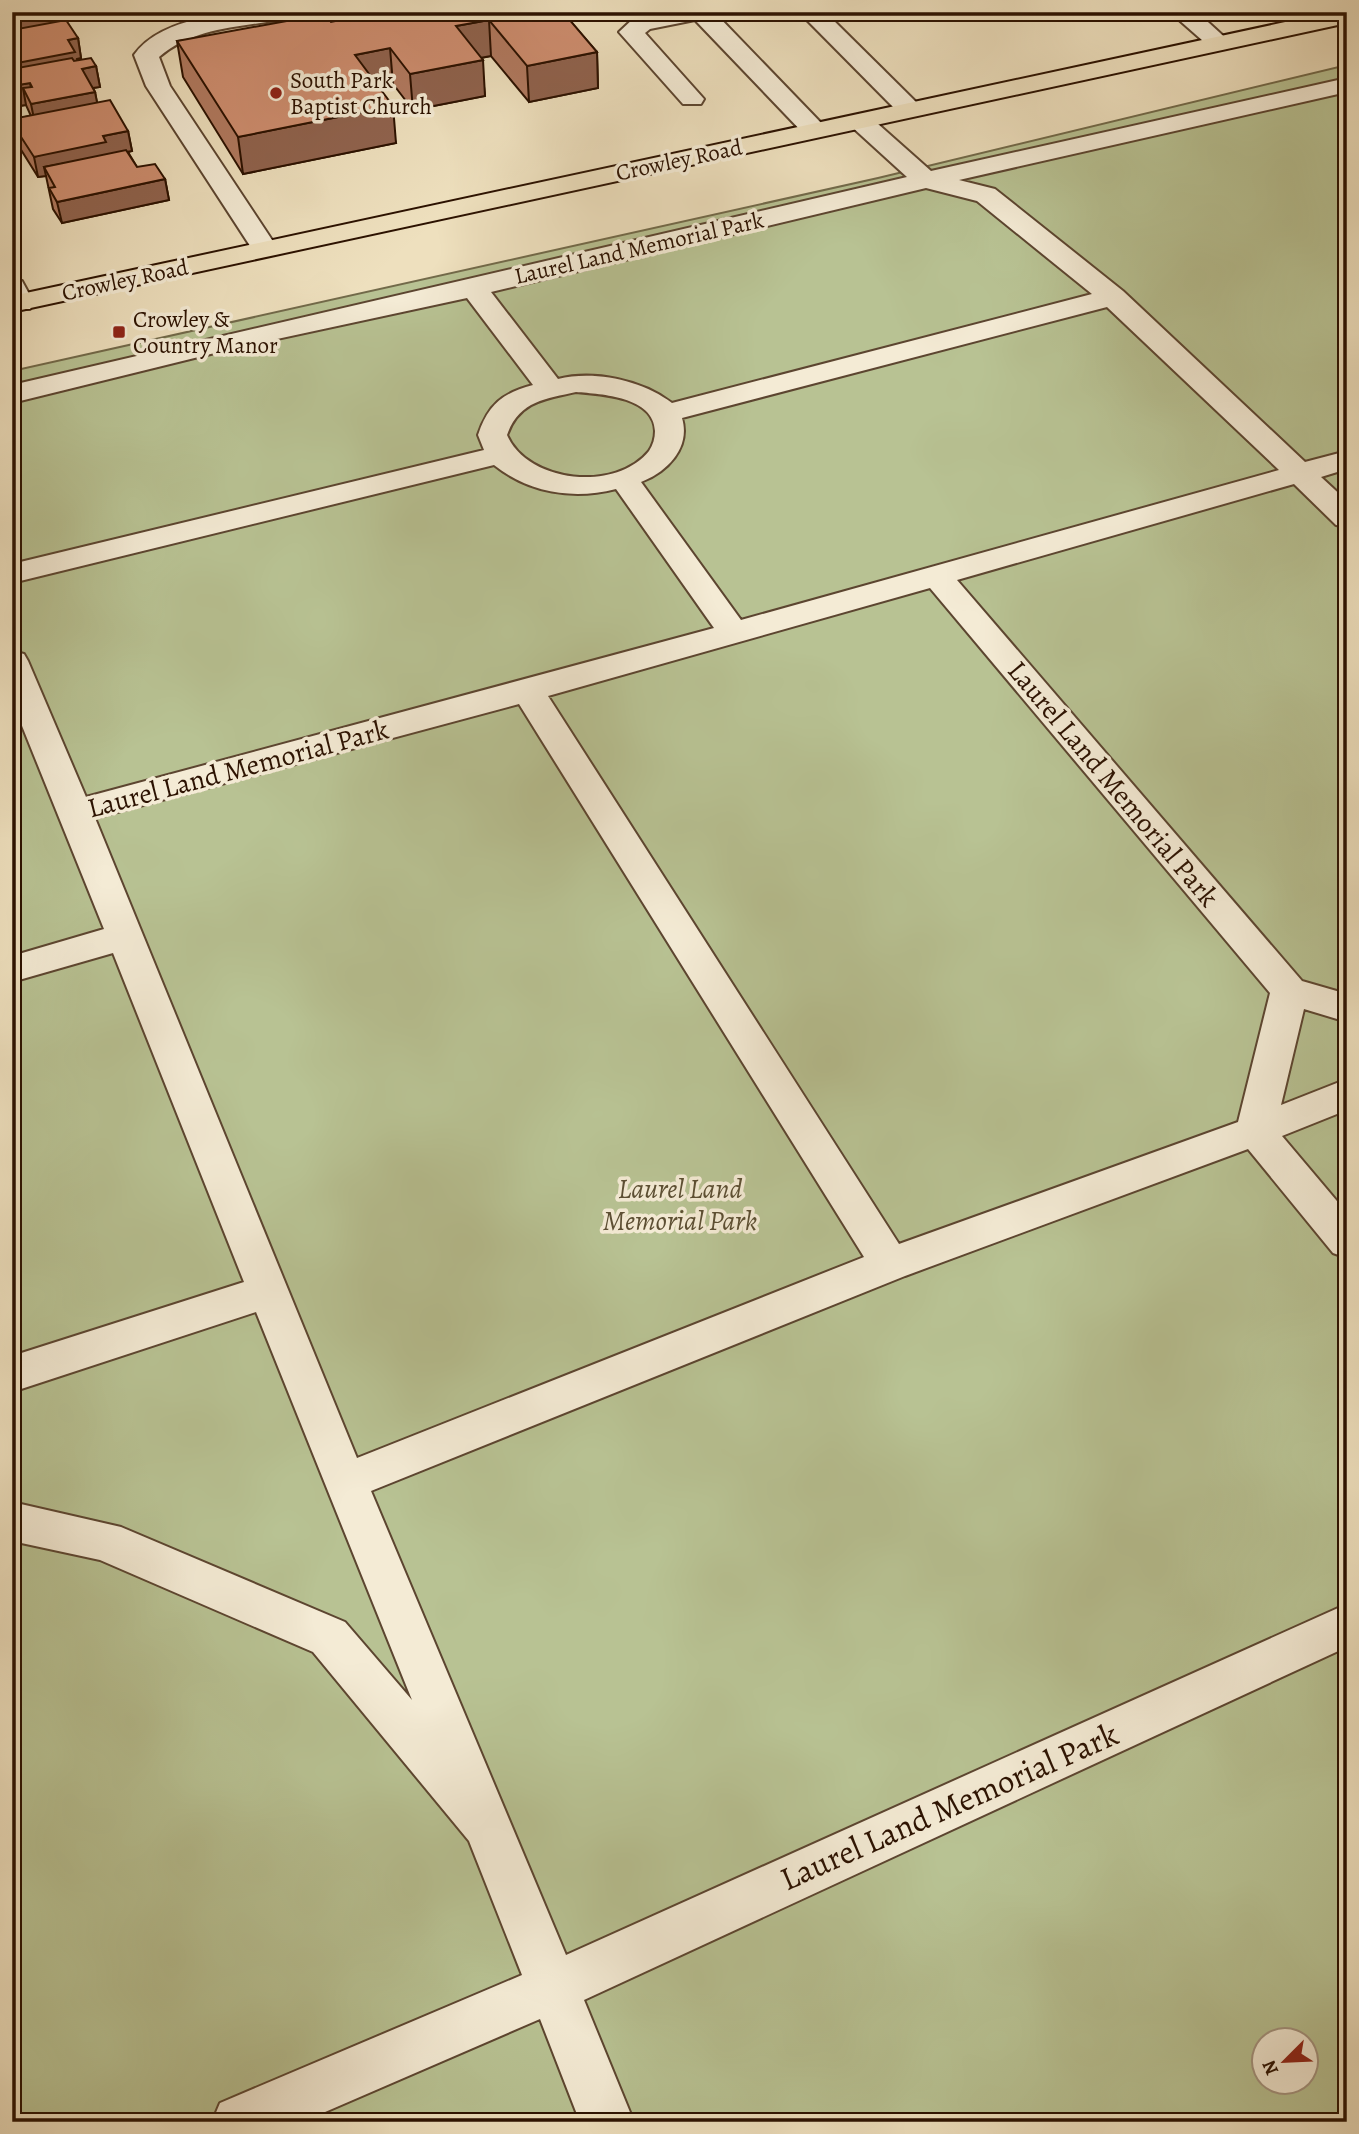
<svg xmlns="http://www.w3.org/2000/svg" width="1359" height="2134" viewBox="0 0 1359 2134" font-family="Alegreya,serif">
  <rect width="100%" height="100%" fill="#eee0be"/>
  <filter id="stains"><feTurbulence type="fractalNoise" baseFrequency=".00286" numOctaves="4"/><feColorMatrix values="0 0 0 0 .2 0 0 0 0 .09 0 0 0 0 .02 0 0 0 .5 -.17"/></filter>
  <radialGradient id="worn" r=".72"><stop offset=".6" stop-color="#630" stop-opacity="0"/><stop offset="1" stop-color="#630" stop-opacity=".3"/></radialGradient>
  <path fill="#b8c293" stroke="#726a4a" stroke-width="2" fill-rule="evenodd" d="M 1347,65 L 1347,2122 L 12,2122 L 12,371 L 878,178 ZM 1264,2039 L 1306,2039 L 1306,2082 L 1264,2082 Z"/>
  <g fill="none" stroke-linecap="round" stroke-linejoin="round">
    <g stroke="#5c4530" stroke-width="4">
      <g id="minor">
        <path d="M 298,12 L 286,19 C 242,27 194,27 159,57 L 170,86 L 278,249 L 274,255 L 256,255 L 146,86 L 134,55 C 165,11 250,12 298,12 Z"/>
        <path d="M 661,12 L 714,12 L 824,126 L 828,131 L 824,136 L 806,136 L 695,20 L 650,29 L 645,33 L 704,99 L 701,104 L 683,104 L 619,32 L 634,18 Z"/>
        <path d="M 799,12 L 825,12 L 919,105 L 922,110 L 919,115 L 901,115 Z"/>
        <path d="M 1170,12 L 1197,12 L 1231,43 L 1227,48 L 1211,48 Z"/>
        <path d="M 1347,78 L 1347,92 L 959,180 L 995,189 L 1123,291 L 1305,462 L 1347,451 L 1347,469 L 1321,477 L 1347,501 L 1347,527 L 1336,525 L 1294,484 L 957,580 L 1302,981 L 1347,994 L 1347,1022 L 1304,1009 L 1281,1105 L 1347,1079 L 1347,1110 L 1282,1136 L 1347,1213 L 1347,1258 L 1333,1253 L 1248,1149 L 905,1276 L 371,1491 L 566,1955 L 1347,1604 L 1347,1647 L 584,2000 L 634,2122 L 580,2122 L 540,2019 L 302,2122 L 212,2122 L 220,2103 L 522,1975 L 469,1841 L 313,1652 L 100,1560 L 12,1541 L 12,1502 L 121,1527 L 345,1622 L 412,1700 L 256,1312 L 12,1392 L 12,1356 L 244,1282 L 113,953 L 12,982 L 12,956 L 104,929 L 12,701 L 12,651 L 24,654 L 28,661 L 86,797 L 714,628 L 616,489 C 573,500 529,493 494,465 L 12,583 L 12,564 L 484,450 L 478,435 C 488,405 502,393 533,385 L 467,298 L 235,348 L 12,403 L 12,385 L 907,177 L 851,126 L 847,121 L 851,116 L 869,116 L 931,171 ZM 926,188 L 977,201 L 1092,294 L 672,403 C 642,380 594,370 558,379 L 491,292 ZM 1107,307 L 1279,470 L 741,620 L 641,482 C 667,472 691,448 682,418 ZM 576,392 C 602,394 654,397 655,431 C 655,438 653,445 649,451 C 616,492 528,483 507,435 C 519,401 545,399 576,392 ZM 930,588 L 1270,993 L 1238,1122 L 899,1244 L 548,696 ZM 519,704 L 864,1257 L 357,1458 L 95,818 Z"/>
        <path d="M 12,279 L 22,281 L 34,303 L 30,309 L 12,309 Z"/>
      </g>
    </g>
    <g stroke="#2b1100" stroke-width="4">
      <path id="major" d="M 1332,12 L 1347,12 L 1347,23 L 12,312 L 12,296 Z"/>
    </g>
    <use href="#minor" fill="#f4ebd5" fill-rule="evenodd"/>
    <use href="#major" fill="#eee0be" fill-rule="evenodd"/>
  </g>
  <g fill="#b17a60" stroke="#2b1100" stroke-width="2">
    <path d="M 12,12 L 56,12 L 58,21 L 78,38 L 81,58 L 77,59 L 77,60 L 96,66 L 100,87 L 93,88 L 95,92 L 97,103 L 128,131 L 132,151 L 128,152 L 137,167 L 165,179 L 169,200 L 62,223 L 53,209 L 46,176 L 38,177 L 15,140 L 12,129 L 12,119 L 31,116 L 26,105 L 12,107 Z"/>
    <path d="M 376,12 L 610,12 L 569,20 L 597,52 L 598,88 L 529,102 L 491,56 L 481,58 L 485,96 L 413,110 L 393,84 L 378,87 L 396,143 L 243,174 L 183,77 L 177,41 L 331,22 Z"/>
    <path d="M 846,12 L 914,12 L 884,18 L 879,14 L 854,19 Z"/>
  </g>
  <g fill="#90634e" stroke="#2b1100" stroke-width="2">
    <path d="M 47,12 L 56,12 L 59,30 L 12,39 L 12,19 Z"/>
    <path d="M 544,12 L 610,12 L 544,25 Z"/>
    <path d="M 854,12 L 879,12 L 879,14 L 854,19 Z"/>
    <path d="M 884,12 L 914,12 L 884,18 Z"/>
    <path d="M 489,20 L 491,56 L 458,62 L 456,26 Z"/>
    <path d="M 78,38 L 81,58 L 77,59 L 79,72 L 12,85 L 12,64 L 68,40 Z"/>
    <path d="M 390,48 L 393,84 L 358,91 L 355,55 Z"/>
    <path d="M 597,52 L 598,88 L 529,102 L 527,66 Z"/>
    <path d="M 483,60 L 485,96 L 413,110 L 410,74 Z"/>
    <path d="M 96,66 L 100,87 L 86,89 L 82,69 Z"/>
    <path d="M 30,83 L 34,103 L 23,88 L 26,105 L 12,107 L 12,86 Z"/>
    <path d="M 95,92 L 99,112 L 35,124 L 31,104 Z"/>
    <path d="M 393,106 L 396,143 L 243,174 L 238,137 Z"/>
    <path d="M 128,131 L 132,151 L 44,167 L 46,176 L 38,177 L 34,157 L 103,136 Z"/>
    <path d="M 165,179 L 169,200 L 62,223 L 57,202 Z"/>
  </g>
  <g fill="#ce8e70" stroke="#2b1100" stroke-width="2">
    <path d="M 12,12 L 47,12 L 12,19 Z"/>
    <path d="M 380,12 L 563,12 L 597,52 L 527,66 L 489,20 L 456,26 L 483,60 L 410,74 L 390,48 L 355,55 L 393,106 L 238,137 L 177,41 L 325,14 L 331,22 Z"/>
    <path d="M 66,20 L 78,38 L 68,40 L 75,52 L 12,64 L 12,30 Z"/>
    <path d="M 72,58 L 74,61 L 91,58 L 96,66 L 82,69 L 95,92 L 31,104 L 23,88 L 32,87 L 30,83 L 12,86 L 12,69 Z"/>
    <path d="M 110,100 L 128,131 L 103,136 L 106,142 L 34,157 L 12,123 L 12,119 Z"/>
    <path d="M 126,150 L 137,167 L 155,164 L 165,179 L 57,202 L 49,188 L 55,187 L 44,167 Z"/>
  </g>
  <g fill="#8f2418" stroke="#f4ebd5" stroke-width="2.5">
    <circle cx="276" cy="93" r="7"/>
    <rect x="112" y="325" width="14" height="14" rx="3.5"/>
  </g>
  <g text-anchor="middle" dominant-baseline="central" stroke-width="7" stroke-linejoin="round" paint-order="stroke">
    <g font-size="23" fill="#2b1100" stroke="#f4ebd5" text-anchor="start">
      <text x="290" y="80">South Park<tspan x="290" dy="26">Baptist Church</tspan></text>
      <text x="133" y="319">Crowley &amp;<tspan x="133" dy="26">Country Manor</tspan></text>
    </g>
    <g font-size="23" fill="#2b1100" stroke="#f4ebd5">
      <text transform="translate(679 160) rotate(-12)">Crowley Road</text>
      <text transform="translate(639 248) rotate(-13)">Laurel Land Memorial Park</text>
      <text transform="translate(125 280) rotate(-12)">Crowley Road</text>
    </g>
    <g font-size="28" fill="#2b1100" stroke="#f4ebd5">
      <text transform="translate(238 769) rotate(-15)">Laurel Land Memorial Park</text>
      <text transform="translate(1113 784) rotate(50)">Laurel Land Memorial Park</text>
    </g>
    <g font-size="28" font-style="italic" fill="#5c4f33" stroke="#f4ebd5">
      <text x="680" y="1189">Laurel Land<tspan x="680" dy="32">Memorial Park</tspan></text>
    </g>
    <g font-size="33" fill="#2b1100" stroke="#f4ebd5">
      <text transform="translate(949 1806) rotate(-24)">Laurel Land Memorial Park</text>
    </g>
  </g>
  <rect width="1359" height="2134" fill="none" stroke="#eee0be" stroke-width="42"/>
  <rect x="14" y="14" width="1331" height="2106" fill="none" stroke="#2b1100" stroke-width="3.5"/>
  <rect x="21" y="21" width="1317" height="2092" fill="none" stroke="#2b1100" stroke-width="2"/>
  <g transform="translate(1285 2061) rotate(246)"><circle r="33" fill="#f4ebd5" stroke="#a49480" stroke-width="2"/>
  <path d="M0-5L12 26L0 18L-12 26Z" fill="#8f2418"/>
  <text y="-10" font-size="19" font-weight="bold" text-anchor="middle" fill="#2b1100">N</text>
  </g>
  <rect width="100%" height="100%" filter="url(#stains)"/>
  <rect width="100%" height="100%" fill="url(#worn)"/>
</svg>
